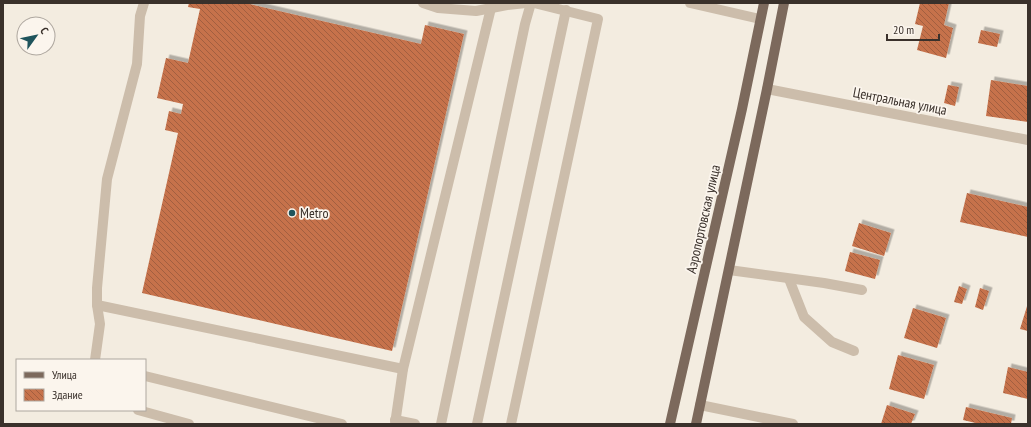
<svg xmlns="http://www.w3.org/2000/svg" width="1031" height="427" viewBox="0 0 1031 427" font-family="'PT Sans Narrow',sans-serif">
  <defs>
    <pattern id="building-back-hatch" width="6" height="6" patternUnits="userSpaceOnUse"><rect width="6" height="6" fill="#c6724b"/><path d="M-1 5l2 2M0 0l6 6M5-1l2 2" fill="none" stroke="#a25e3f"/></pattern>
    <filter id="shadow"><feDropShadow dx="3.5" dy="-3.5" stdDeviation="0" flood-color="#0004"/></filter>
  </defs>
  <rect width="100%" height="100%" fill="#f3ece0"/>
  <g fill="url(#building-back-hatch)" filter="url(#shadow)">
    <path d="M 189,3 L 245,3 L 421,44 L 425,25 L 464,34 L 392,351 L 142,293 L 178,133 L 165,130 L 169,111 L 181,114 L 183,104 L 157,98 L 166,58 L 188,63 L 200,9 L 188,7 Z"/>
    <path d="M 920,3 L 949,3 L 944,25 L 953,28 L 946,58 L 917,50 L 923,26 L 915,24 Z"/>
    <path d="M 981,30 L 1000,34 L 997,47 L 978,43 Z"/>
    <path d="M 991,80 L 1028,86 L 1028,122 L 986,116 Z"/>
    <path d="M 948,85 L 959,87 L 955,106 L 944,103 Z"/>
    <path d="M 967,193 L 1028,207 L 1028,237 L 960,222 Z"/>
    <path d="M 859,223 L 891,233 L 884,256 L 852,246 Z"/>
    <path d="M 850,252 L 880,260 L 875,279 L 845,271 Z"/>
    <path d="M 959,286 L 967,289 L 962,304 L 954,302 Z"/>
    <path d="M 980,288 L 989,291 L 983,310 L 975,307 Z"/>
    <path d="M 1028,303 L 1028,331 L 1020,329 Z"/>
    <path d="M 913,308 L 946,318 L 937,348 L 904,338 Z"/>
    <path d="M 898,355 L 934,365 L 924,399 L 889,389 Z"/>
    <path d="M 1008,367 L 1028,372 L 1028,399 L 1003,393 Z"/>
    <path d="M 887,405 L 915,414 L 911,424 L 881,424 Z"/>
    <path d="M 966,407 L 1012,418 L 1011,424 L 980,424 L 963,420 Z"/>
  </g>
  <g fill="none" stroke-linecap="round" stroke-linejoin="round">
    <g stroke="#ccbdab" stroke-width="10">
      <path d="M 423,3 L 438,8 L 476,11 L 507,5 L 526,3"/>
      <path d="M 690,3 L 760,19"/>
      <path d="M 767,89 L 1028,140"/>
      <path d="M 729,270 L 824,283 L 862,290"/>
      <path d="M 789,279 L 804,317 L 832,342 L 854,351"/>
      <path d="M 97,305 L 403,369"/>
      <path d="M 95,360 L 100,324 L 97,305 L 97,288 L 107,179 L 137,64 L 140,16 L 144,3"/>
      <path d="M 145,376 L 342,424"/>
      <path d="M 700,405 L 793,424"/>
      <path d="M 138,410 L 189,424"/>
      <path d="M 395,420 L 415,424"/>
      <path d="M 395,424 L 403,369 L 491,8"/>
      <path d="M 441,424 L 525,24 L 531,3"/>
      <path d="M 477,424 L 566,10"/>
      <path d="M 511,424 L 598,19 L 534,3"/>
    </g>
    <g stroke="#7c695c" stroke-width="10">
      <path d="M 670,424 L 742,109 L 764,3"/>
      <path d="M 696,424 L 767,89 L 784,3"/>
    </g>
  </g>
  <circle fill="#1f545c" stroke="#fbf5ed" stroke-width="1.5" cx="292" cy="213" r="4"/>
  <g text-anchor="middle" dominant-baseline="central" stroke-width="3.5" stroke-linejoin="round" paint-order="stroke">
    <g font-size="14" fill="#3a312b" stroke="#fbf5ed">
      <text transform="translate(900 101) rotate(11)">Центральная улица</text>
      <text transform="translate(703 219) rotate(-77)">Аэропортовская улица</text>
    </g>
    <g font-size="14" fill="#3a312b" stroke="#fbf5ed" text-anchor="start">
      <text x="300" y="213">Metro</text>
    </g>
  </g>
  <rect width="1031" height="427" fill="none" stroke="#3a312b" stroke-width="8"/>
  <rect x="16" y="359" width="130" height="52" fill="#fbf5ed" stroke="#aea79f"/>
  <rect x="24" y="372" width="20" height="6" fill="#7c695c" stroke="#aea79f"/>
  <text x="52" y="379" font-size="12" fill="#3a312b">Улица</text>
  <rect x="24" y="389" width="20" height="12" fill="url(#building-back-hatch)" stroke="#aea79f"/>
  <text x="52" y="399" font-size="12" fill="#3a312b">Здание</text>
  <g transform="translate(36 36) rotate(57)"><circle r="19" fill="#fbf5ed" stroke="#aea79f"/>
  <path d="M0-3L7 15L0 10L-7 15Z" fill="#1f545c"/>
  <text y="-6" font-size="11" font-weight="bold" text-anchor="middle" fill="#3a312b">С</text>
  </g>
  <path d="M887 34v6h52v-6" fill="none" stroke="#3a312b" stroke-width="2"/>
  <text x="893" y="34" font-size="12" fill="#3a312b" stroke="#fbf5ed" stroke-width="3" paint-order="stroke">20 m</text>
</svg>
